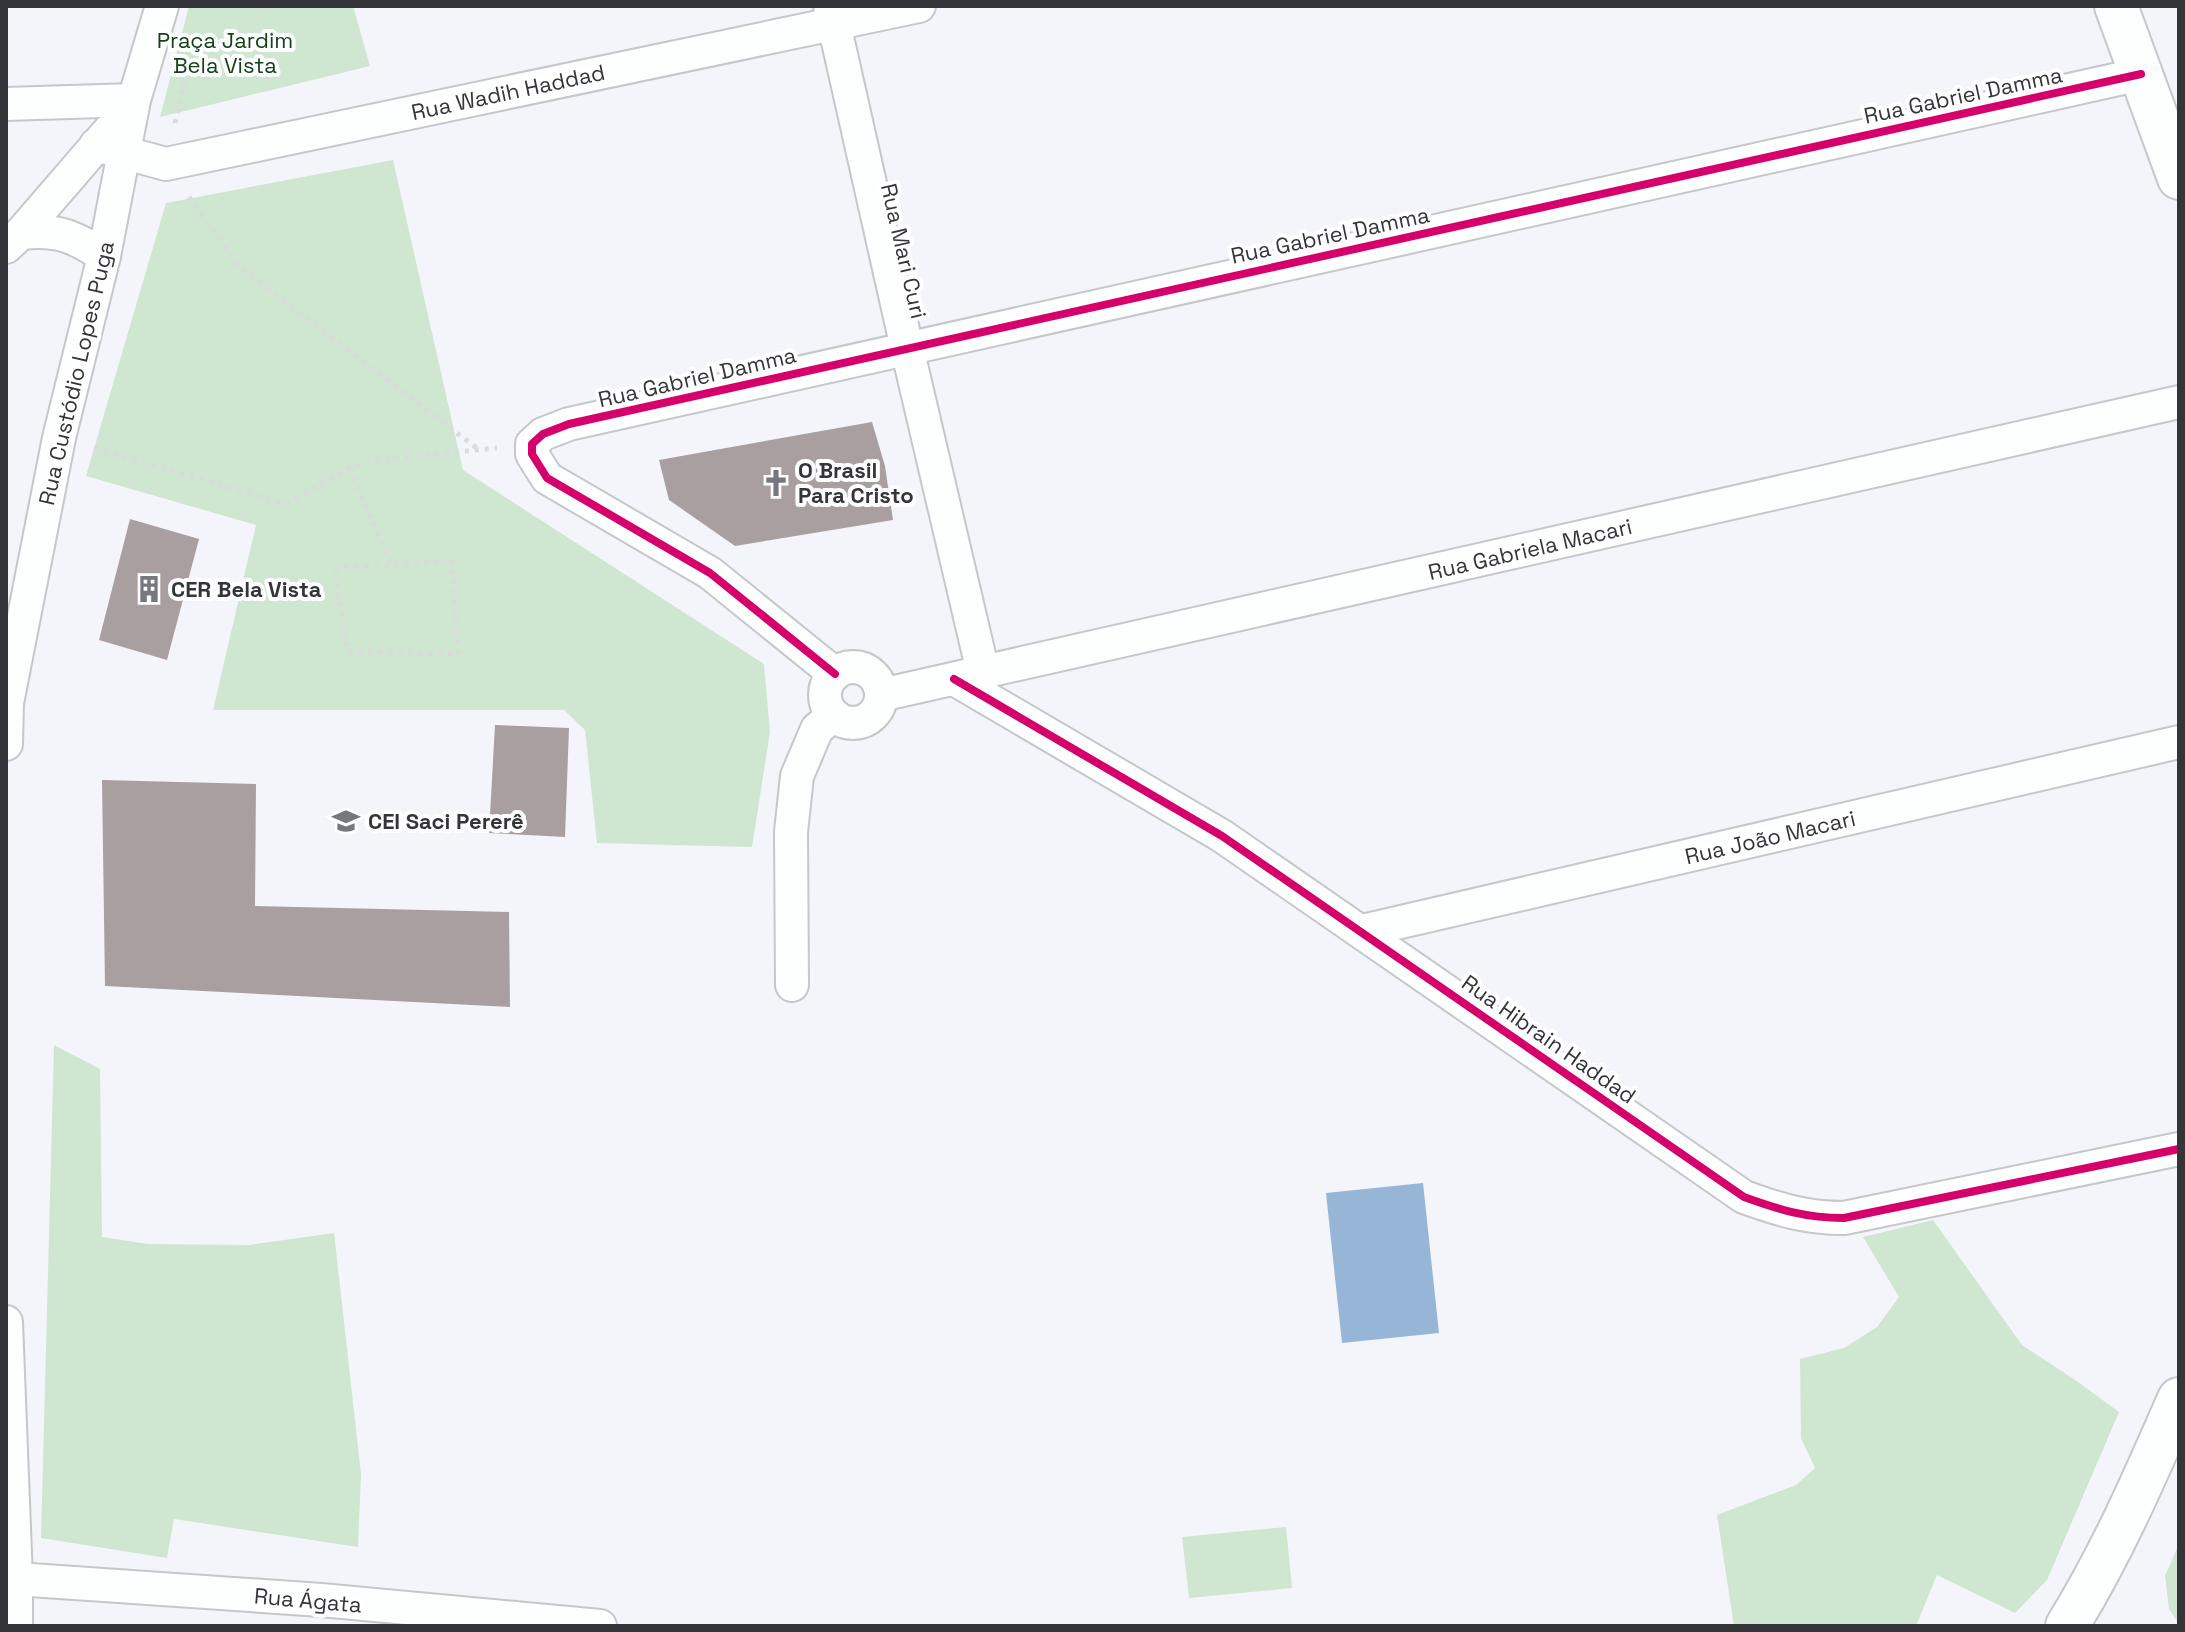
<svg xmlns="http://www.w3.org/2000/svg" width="2185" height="1632" viewBox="0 0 2185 1632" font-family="'Space Grotesk',sans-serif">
  <rect width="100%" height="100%" fill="#f4f5fa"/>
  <g fill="#cfe6d1">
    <path d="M 189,6 L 353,6 L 370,66 L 160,117 Z"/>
    <path d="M 393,160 L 463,470 L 764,664 L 770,732 L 752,847 L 597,843 L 585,730 L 564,710 L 213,710 L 256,525 L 86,476 L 166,203 Z"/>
    <path d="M 54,1045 L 100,1069 L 102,1237 L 148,1244 L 249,1245 L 334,1233 L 361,1474 L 358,1547 L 174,1519 L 167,1558 L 41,1538 Z"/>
    <path d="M 1933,1220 L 2022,1345 L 2078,1382 L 2119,1412 L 2047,1580 L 2015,1613 L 1937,1575 L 1916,1626 L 1734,1626 L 1717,1515 L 1796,1485 L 1815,1468 L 1801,1438 L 1800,1359 L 1844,1348 L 1877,1327 L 1899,1297 L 1863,1237 Z"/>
    <path d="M 1286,1527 L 1292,1588 L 1189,1598 L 1182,1537 Z"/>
    <path d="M 2179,1544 L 2179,1624 L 2169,1609 L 2165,1576 Z"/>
  </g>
  <path fill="#97b6d7" d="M 1423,1183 L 1439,1333 L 1342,1343 L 1326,1193 Z"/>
  <g fill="#aa9fa0">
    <path d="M 872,422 L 885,466 L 893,520 L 735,546 L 669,500 L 659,460 Z"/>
    <path d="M 130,519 L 199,539 L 167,660 L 99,640 Z"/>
    <path d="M 495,725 L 569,728 L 565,837 L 489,833 Z"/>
    <path d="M 102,780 L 256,784 L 255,906 L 509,912 L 510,1007 L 105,986 Z"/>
  </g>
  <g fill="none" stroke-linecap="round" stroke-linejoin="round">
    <g stroke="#c6c7cb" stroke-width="36">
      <g id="minor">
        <path d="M 830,6 L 907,348 L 983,672"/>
        <path d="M 6,104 L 134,100"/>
        <path d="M 96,145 L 166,164 L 919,6"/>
        <path d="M 21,233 C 57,229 74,236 104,256"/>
        <path d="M 6,247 L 21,233 L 109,131"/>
        <circle cx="853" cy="695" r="28"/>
        <path d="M 835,674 L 710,573 L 547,478 L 532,454 L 532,444 L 543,434 L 569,424 L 2141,74"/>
        <path d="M 954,679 L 1222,836 L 1744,1197 C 1780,1210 1806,1218 1844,1218 L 2179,1149"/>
        <path d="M 881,695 L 2179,402"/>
        <path d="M 6,744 L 7,703 L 59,438 L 104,256 L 134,100 L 162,6"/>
        <path d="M 1362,931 L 2179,742"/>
        <path d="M 792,985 L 791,832 L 797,776 L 817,729 L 834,715"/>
        <path d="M 6,1322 L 16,1579 L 16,1626"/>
        <path d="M 16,1579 L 321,1600 L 600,1626"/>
      </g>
    </g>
    <g stroke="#c6c7cb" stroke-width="46">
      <g id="tertiary">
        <path d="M 2116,6 L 2179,178"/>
        <path d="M 2067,1626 C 2112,1553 2145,1477 2179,1399"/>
      </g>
    </g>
    <g stroke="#dadbdc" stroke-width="5" stroke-dasharray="4 6" stroke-linecap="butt">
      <path d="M 175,123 L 190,55"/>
      <path d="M 189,197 L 239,267 L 478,449"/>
      <path d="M 94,448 L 286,504 L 349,468 L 377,460 L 497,448"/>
      <path d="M 349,468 L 391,564"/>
      <path d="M 452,560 L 458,654 L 348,652 L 334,568 Z"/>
    </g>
    <use href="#minor" stroke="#fdfefe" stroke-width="32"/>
    <use href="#tertiary" stroke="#fdfefe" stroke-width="42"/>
    <g stroke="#fff" stroke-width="13">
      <g id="cycleway">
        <path d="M 835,674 L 710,573 L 547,478 L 532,454 L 532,444 L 543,434 L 569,424 L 2141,74"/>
        <path d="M 954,679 L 1222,836 L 1744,1197 C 1780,1210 1806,1218 1844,1218 L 2179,1149"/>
      </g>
    </g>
    <use href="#cycleway" stroke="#d6006c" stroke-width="8"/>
  </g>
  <defs>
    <g id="church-bare" transform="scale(2.16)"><path d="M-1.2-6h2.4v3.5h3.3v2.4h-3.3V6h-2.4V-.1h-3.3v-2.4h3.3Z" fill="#77787d" stroke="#fff" stroke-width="2.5" paint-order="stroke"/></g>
    <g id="building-bare" transform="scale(2.16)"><path d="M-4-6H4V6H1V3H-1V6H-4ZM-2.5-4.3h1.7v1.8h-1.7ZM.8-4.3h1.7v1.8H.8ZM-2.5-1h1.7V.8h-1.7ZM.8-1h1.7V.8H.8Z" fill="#77787d" stroke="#fff" stroke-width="2.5" paint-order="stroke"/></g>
    <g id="school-bare" transform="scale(2.16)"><path d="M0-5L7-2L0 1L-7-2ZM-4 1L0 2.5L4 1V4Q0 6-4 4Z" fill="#77787d" stroke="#fff" stroke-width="2.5" paint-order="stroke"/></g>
  </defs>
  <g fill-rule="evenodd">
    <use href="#church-bare" x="776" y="483"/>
    <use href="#building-bare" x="149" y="589"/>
    <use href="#school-bare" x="346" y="821"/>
  </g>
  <g text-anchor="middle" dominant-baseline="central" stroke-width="8" stroke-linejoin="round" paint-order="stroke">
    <g font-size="22" fill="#114317" stroke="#fff">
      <text x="225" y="40">Praça Jardim<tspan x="225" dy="25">Bela Vista</tspan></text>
    </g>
    <g font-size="22" fill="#343539" stroke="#fff">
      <text transform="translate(508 92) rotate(-12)">Rua Wadih Haddad</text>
      <text transform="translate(1963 95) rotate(-12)">Rua Gabriel Damma</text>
      <text transform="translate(1330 235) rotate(-12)">Rua Gabriel Damma</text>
      <text transform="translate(904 251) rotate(77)">Rua Mari Curi</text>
      <text transform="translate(76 373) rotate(-77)">Rua Custódio Lopes Puga</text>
      <text transform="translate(697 377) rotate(-13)">Rua Gabriel Damma</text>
      <text transform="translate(1530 549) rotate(-13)">Rua Gabriela Macari</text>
      <text transform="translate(1770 837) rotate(-13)">Rua João Macari</text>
      <text transform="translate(1549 1039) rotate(35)">Rua Hibrain Haddad</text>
      <text transform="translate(308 1600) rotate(5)">Rua Ágata</text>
    </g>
    <g font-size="22" font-weight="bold" fill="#343539" stroke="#fff" text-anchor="start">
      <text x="798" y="470">O Brasil<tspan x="798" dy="25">Para Cristo</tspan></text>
      <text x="171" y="589">CER Bela Vista</text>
      <text x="368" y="821">CEI Saci Pererê</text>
    </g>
  </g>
  <rect width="2185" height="1632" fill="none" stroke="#343539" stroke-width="16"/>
</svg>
